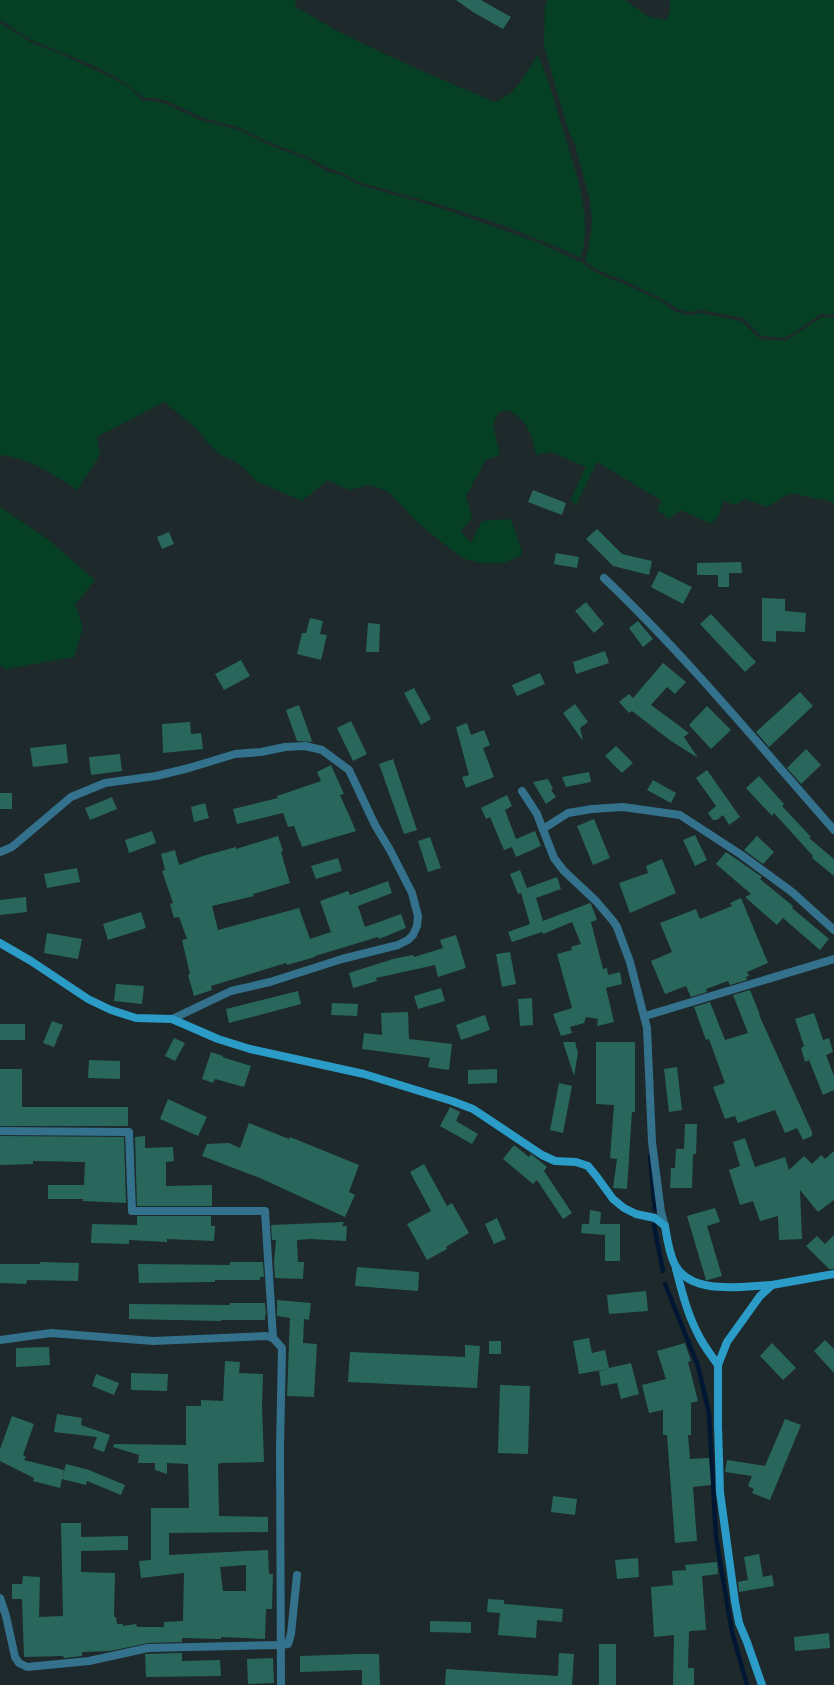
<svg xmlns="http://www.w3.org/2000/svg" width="834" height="1685" viewBox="0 0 834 1685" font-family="'Source Serif 4',serif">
  <rect width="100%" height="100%" fill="#1d292a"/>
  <g fill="#054024">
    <path d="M 0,0 L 297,0 L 294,6 L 339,32 L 417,69 L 495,102 L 510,94 L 520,83 L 538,55 C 549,80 556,107 564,133 C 576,175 593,215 581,258 L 557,247 L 499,224 L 448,207 L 358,182 L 345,174 L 328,168 L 308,157 L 268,142 L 240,128 L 201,117 L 167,101 L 156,98 L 144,98 C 113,70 72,57 34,41 C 22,36 12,26 0,20 Z"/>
    <path d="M 547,0 L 625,0 L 649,17 L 666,20 L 670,12 L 670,0 L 834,0 L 834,315 L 821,314 L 792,334 L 783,338 L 761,336 L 743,318 L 702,310 L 689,312 L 678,309 L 660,298 L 621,279 L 611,276 L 594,268 L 585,261 L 589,246 L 592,223 L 590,201 L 575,144 L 568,130 L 544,46 L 545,7 Z"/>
    <path d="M 0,23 L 32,43 L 59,53 L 118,81 L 130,88 L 143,101 L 155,101 L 166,104 L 200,120 L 239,130 L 267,144 L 307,159 L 326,171 L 344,176 L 357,184 L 447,210 L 537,242 L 583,263 L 592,270 L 610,279 L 620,282 L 659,300 L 676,312 L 689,315 L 701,313 L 741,321 L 760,339 L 784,341 L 793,336 L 822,317 L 834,318 L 834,504 C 827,499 825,500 817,499 C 789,493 793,489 768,507 L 744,499 L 736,505 L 723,501 L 719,515 L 711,524 L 681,510 L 669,519 L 657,510 L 662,501 L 597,462 L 576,505 L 571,499 L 586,467 L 551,452 L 536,455 C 532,433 528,423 509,410 L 498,413 L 493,425 L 500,455 L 486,460 L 466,496 L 472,518 L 461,531 L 471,543 L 482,521 L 511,519 L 523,554 L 505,563 L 482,563 L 465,559 L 449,548 L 417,522 L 390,493 L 377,487 L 367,485 L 349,490 L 328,480 L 302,501 L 256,481 L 245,469 L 234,461 L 219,454 L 208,443 L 197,429 L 164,402 L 97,437 L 100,455 L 77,490 C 53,474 29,458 0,455 Z"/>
    <path d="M 0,507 L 46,538 L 95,580 L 75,605 L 82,623 L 82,630 L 74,657 L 6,669 L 0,665 Z"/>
  </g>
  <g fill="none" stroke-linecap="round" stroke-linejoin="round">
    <g stroke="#001734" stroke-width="4.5">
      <path d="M 650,1156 L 655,1210"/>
      <path d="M 654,1225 L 663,1271"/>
      <path d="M 665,1284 L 698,1366 L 709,1413 L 716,1537 L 732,1632 L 747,1685"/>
    </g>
  </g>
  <g fill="#29675d" fill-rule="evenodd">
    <path d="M 456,0 L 481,0 L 511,17 L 503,29 L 473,12 Z"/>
    <path d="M 533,490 L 566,503 L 562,515 L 528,502 Z"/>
    <path d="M 597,529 L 622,554 L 652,561 L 649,575 L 613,566 L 586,539 Z"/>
    <path d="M 169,532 L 174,544 L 162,549 L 157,537 Z"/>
    <path d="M 556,553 L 579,557 L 577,568 L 554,564 Z"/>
    <path d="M 741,562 L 742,573 L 729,573 L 729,587 L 718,587 L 718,575 L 697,575 L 697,563 Z"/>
    <path d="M 659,571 L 692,587 L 683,604 L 651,587 Z"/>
    <path d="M 762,598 L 785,599 L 785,611 L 806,613 L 805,632 L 776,631 L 776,642 L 762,641 Z"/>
    <path d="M 586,602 L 604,624 L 594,633 L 575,611 Z"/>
    <path d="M 711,614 L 756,662 L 745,672 L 700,624 Z"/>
    <path d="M 310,618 L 323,621 L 320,634 L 327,635 L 321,660 L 297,654 L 302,633 L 306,633 Z"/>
    <path d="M 638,621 L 653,639 L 643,647 L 629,628 Z"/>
    <path d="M 368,623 L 380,624 L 379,652 L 366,652 Z"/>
    <path d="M 605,651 L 609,663 L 576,674 L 573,662 Z"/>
    <path d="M 241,660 L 250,676 L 224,690 L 215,674 Z"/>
    <path d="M 663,663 L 686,682 L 675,694 L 667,687 L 651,705 L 689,733 L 684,737 L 698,758 L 671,741 L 632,711 L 629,713 L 619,702 L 629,694 L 633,698 Z"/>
    <path d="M 540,673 L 545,684 L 517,696 L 512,685 Z"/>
    <path d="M 414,688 L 431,719 L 421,725 L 404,693 Z"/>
    <path d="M 800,692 L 813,706 L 769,747 L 756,732 Z"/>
    <path d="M 575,704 L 588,722 L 580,728 L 583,741 L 563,713 Z"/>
    <path d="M 299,705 L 312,741 L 311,742 L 297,741 L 286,710 Z"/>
    <path d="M 707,706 L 731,730 L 711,749 L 689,725 Z"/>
    <path d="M 351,721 L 367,754 L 353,761 L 337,728 Z"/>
    <path d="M 190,722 L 191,734 L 201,733 L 203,749 L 163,753 L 162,724 Z"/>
    <path d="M 467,723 L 471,735 L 484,730 L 490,745 L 483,748 L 494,777 L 466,788 L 462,777 L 469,775 L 456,727 Z"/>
    <path d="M 66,744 L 68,763 L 33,767 L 30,748 Z"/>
    <path d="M 616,746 L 633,763 L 622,773 L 605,756 Z"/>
    <path d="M 806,749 L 821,765 L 801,784 L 787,768 Z"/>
    <path d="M 120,754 L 122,771 L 91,775 L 89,757 Z"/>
    <path d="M 393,759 L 417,830 L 404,834 L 379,764 Z"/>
    <path d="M 331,765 L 344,794 L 340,795 L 356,831 L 302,847 L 294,826 L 288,827 L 283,813 L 237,824 L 233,809 L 278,798 L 277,796 L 321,781 L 317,772 Z"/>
    <path d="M 707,770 L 740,817 L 729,825 L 723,815 L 717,820 L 713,820 L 708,813 L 716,806 L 696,778 Z"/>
    <path d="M 589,772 L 591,782 L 566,787 L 562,777 Z"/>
    <path d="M 759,776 L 784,804 L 782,806 L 811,837 L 809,838 L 834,859 L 834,876 L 812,858 L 813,856 L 774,813 L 772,816 L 746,788 Z"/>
    <path d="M 548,779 L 553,789 L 551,790 L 556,797 L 546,804 L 533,782 Z"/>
    <path d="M 653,780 L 676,793 L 671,803 L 647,790 Z"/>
    <rect x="0" y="793" width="12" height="16"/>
    <path d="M 507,795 L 512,806 L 505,810 L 516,839 L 535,831 L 541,846 L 516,857 L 512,847 L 504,850 L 490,817 L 486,819 L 481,808 Z"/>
    <path d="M 112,797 L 117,809 L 90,820 L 85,808 Z"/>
    <path d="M 205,803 L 209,818 L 194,822 L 191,807 Z"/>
    <path d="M 594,819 L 610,858 L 593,865 L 577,826 Z"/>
    <path d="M 152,831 L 156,843 L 129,853 L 125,840 Z"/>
    <path d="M 695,835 L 707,860 L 695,866 L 683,840 Z"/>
    <path d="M 278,836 L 283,851 L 281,852 L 290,883 L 253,894 L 254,896 L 212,906 L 218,930 L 299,908 L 310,939 L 331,932 L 320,901 L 348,891 L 350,895 L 388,881 L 392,893 L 358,906 L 365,927 L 401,914 L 406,928 L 379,939 L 378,937 L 315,956 L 315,957 L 287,965 L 286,963 L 211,986 L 212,990 L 194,996 L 188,975 L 190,974 L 182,940 L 187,939 L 179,917 L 174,918 L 170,904 L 173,903 L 162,871 L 165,870 L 161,854 L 175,850 L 179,865 L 203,856 L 236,847 L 236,849 Z"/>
    <path d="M 757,836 L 774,852 L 763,864 L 744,850 Z"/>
    <path d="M 430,837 L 441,868 L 428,872 L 418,841 Z"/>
    <path d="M 726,852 L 762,877 L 760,879 L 793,906 L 792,908 L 829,939 L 820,950 L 783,918 L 777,925 L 745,897 L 751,894 L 716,864 Z"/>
    <path d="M 338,858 L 342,871 L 316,879 L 311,866 Z"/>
    <path d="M 662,859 L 676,893 L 630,913 L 619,883 L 648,873 L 646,866 Z"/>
    <path d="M 77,868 L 80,882 L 47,888 L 44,874 Z"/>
    <path d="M 520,870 L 527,888 L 557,877 L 561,889 L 536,898 L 543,921 L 590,903 L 591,904 L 597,920 L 591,922 L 603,969 L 607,968 L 608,975 L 620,972 L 622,984 L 606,988 L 614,1022 L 597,1026 L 598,1019 L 586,1017 L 584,1023 L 570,1027 L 572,1033 L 561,1036 L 553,1014 L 572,1008 L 557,954 L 572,950 L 571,947 L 581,944 L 572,922 L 543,934 L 542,932 L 512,942 L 508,932 L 530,924 L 521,893 L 518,894 L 510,874 Z"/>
    <path d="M 26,897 L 27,912 L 0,915 L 0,900 Z"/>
    <path d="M 741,898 L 768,963 L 747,972 L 749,976 L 746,977 L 747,980 L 730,985 L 728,981 L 706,989 L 707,992 L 691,997 L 686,986 L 665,994 L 651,961 L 672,952 L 660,923 L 696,909 L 700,919 L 732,906 L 730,903 Z"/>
    <path d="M 141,912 L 146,928 L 108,940 L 103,924 Z"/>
    <path d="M 47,933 L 82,939 L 78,959 L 44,953 Z"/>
    <path d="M 456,935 L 466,968 L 438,977 L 435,965 L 376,978 L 377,981 L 353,988 L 349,973 L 393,959 L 413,955 L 414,957 L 443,948 L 440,940 Z"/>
    <path d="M 510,952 L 516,984 L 502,987 L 496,954 Z"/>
    <path d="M 116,984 L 144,986 L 142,1004 L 114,1001 Z"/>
    <path d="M 441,988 L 445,1001 L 418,1009 L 414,996 Z"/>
    <path d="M 750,990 L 760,1015 L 759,1015 L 812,1132 L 812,1136 L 803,1140 L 797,1128 L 785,1133 L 775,1110 L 738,1123 L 735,1116 L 725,1119 L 713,1087 L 725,1083 L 709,1039 L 706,1040 L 694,1007 L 710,1002 L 725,1040 L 748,1033 L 733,995 Z"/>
    <path d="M 298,991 L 301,1004 L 229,1023 L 226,1009 Z"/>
    <path d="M 532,998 L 533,1025 L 520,1026 L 518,999 Z"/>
    <path d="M 332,1003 L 358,1004 L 357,1016 L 331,1015 Z"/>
    <path d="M 408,1012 L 409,1039 L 452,1044 L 449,1070 L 428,1067 L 430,1058 L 362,1049 L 364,1033 L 382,1035 L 381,1013 Z"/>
    <path d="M 814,1013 L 823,1040 L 829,1038 L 833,1052 L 826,1055 L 834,1076 L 834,1090 L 823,1095 L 809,1060 L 805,1062 L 801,1048 L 804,1046 L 795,1019 Z"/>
    <path d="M 485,1015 L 490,1030 L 461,1040 L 456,1025 Z"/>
    <path d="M 52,1021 L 63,1025 L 54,1047 L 43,1043 Z"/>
    <rect x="0" y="1024" width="25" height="16"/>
    <path d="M 174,1038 L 185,1043 L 175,1061 L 165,1056 Z"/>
    <path d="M 563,1042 L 575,1042 L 578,1053 L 574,1076 Z"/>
    <path d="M 596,1042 L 635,1042 L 635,1112 L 632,1112 L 627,1189 L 613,1188 L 617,1159 L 610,1158 L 614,1105 L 596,1104 Z"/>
    <path d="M 211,1052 L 223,1056 L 222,1057 L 251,1066 L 244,1087 L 215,1079 L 213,1083 L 202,1079 Z"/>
    <path d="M 89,1060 L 120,1061 L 120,1079 L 88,1078 Z"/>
    <path d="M 677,1067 L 682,1110 L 669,1112 L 664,1069 Z"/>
    <path d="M 0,1069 L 22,1069 L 22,1107 L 128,1107 L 128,1126 L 0,1126 Z"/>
    <path d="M 497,1069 L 497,1083 L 468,1084 L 468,1070 Z"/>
    <path d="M 559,1083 L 572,1086 L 563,1133 L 550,1130 Z"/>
    <path d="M 168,1099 L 207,1117 L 198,1136 L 160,1119 Z"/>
    <path d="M 450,1107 L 460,1112 L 456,1121 L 478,1134 L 472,1144 L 440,1126 Z"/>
    <path d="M 249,1123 L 289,1139 L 290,1137 L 359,1165 L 349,1192 L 355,1195 L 345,1217 L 260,1178 L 202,1156 L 207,1144 L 229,1143 L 240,1148 Z"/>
    <path d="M 685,1124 L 697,1124 L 696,1154 L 693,1154 L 692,1188 L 670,1188 L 671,1168 L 675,1168 L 676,1149 L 684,1149 Z"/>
    <path d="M 0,1136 L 124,1137 L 126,1203 L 83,1201 L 83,1199 L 48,1199 L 48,1185 L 84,1185 L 85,1162 L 33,1161 L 33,1164 L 0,1165 Z"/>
    <path d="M 145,1136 L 145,1148 L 173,1147 L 174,1161 L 166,1162 L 166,1186 L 212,1185 L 212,1206 L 137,1206 L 135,1137 Z"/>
    <path d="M 745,1138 L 755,1167 L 785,1157 L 789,1170 L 804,1156 L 812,1164 L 821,1155 L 825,1159 L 834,1151 L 834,1200 L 818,1212 L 800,1190 L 802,1239 L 779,1240 L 778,1216 L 760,1221 L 753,1201 L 740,1205 L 729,1170 L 740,1166 L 733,1142 Z"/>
    <path d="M 514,1145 L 529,1157 L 531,1154 L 547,1167 L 544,1171 L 572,1213 L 563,1219 L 537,1180 L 533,1184 L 503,1159 Z"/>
    <path d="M 424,1164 L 447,1206 L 452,1203 L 469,1233 L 446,1247 L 447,1249 L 427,1260 L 407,1224 L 431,1211 L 410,1172 Z"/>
    <path d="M 715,1208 L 720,1222 L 707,1226 L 722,1276 L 708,1280 L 706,1280 L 687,1216 Z"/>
    <path d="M 590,1210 L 601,1212 L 600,1224 L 620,1224 L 620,1261 L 605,1261 L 605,1235 L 581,1233 L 582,1224 L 589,1224 Z"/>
    <path d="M 137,1216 L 211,1216 L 211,1226 L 215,1226 L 214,1241 L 167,1239 L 167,1242 L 129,1240 L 129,1244 L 91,1243 L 92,1224 L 137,1225 Z"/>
    <path d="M 497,1218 L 506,1239 L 494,1244 L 485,1224 Z"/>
    <path d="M 344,1222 L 342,1226 L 347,1226 L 346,1241 L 310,1239 L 297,1240 L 298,1262 L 304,1262 L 303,1279 L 275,1278 L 274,1262 L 276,1240 L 272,1240 L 271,1225 Z"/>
    <path d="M 834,1235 L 834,1269 L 829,1269 L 806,1246 L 817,1236 L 825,1244 Z"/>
    <path d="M 40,1262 L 79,1263 L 78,1281 L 27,1280 L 26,1284 L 0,1283 L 0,1264 L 40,1264 Z"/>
    <path d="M 230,1262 L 263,1262 L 264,1277 L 260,1277 L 260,1280 L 215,1280 L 215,1282 L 139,1283 L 138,1264 L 230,1265 Z"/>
    <path d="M 357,1267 L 419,1272 L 418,1291 L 355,1286 Z"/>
    <path d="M 646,1291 L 648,1311 L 609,1314 L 607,1295 Z"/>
    <path d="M 277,1300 L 311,1303 L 309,1320 L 304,1319 L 303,1343 L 317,1344 L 314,1397 L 287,1396 L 290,1318 L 277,1316 Z"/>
    <path d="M 230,1303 L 265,1303 L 266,1315 L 265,1315 L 265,1320 L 221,1320 L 221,1321 L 129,1319 L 129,1304 L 230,1305 Z"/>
    <path d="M 589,1338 L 592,1353 L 605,1350 L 609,1368 L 631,1363 L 639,1394 L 621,1399 L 617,1383 L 601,1386 L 599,1371 L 608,1369 L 579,1374 L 573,1341 Z"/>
    <path d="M 825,1340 L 834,1349 L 834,1373 L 814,1351 Z"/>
    <rect x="489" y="1341" width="12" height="13"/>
    <path d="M 685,1343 L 691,1361 L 688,1362 L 698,1401 L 691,1403 L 691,1435 L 688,1435 L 690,1459 L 709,1458 L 711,1485 L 693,1487 L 697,1541 L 675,1543 L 667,1435 L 663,1435 L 663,1410 L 649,1413 L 642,1385 L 666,1379 L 657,1351 Z"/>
    <path d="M 772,1343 L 796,1368 L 783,1380 L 760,1356 Z"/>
    <path d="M 465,1345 L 480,1346 L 477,1388 L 348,1382 L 350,1352 L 465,1357 Z"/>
    <path d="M 49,1347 L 50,1365 L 16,1367 L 16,1348 Z"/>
    <path d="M 225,1361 L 240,1362 L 239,1373 L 263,1374 L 262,1406 L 264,1462 L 220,1463 L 218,1465 L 219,1516 L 268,1517 L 268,1532 L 169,1533 L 169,1555 L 268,1550 L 269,1574 L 273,1574 L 272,1609 L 266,1609 L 265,1639 L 221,1637 L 221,1639 L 182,1638 L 182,1642 L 148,1643 L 110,1651 L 82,1652 L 82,1656 L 64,1658 L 63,1656 L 24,1657 L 22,1599 L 12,1599 L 12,1584 L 22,1584 L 23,1576 L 40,1577 L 39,1617 L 63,1616 L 61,1523 L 81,1523 L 81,1537 L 128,1536 L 128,1550 L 81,1551 L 81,1572 L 115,1573 L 114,1617 L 116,1617 L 117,1624 L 123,1624 L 123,1626 L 136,1624 L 137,1627 L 164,1627 L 164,1622 L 183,1621 L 184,1573 L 141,1578 L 139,1561 L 151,1560 L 151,1508 L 189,1508 L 188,1464 L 167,1463 L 167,1474 L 155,1470 L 155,1463 L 138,1463 L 139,1455 L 113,1447 L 114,1444 L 186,1445 L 186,1406 L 201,1406 L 201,1400 L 223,1401 ZM 246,1565 L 246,1591 L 223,1591 L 220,1567 Z"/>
    <path d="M 131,1373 L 168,1374 L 167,1391 L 131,1390 Z"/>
    <path d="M 96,1374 L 119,1383 L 114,1395 L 92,1386 Z"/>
    <path d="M 500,1385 L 530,1386 L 528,1454 L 498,1453 Z"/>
    <path d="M 57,1414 L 82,1418 L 81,1425 L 110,1435 L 104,1452 L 93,1448 L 97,1437 L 54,1432 Z"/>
    <path d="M 12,1416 L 34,1424 L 23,1455 L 26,1457 L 24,1460 L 64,1470 L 60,1488 L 33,1481 L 34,1478 L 0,1461 L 0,1449 Z"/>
    <path d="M 785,1419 L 801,1425 L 770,1500 L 752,1493 L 754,1489 L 748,1486 L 752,1476 L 725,1472 L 727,1460 L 765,1466 Z"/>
    <path d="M 66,1464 L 89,1470 L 125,1485 L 121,1495 L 87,1481 L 86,1485 L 62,1479 Z"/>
    <path d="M 553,1496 L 577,1499 L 575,1515 L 551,1512 Z"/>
    <path d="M 759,1554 L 763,1577 L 772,1575 L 774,1586 L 739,1592 L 738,1582 L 748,1580 L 744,1557 Z"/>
    <path d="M 638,1558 L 639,1577 L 617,1579 L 615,1560 Z"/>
    <path d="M 717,1562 L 718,1574 L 702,1576 L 706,1630 L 690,1631 L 689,1632 L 688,1668 L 694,1668 L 694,1685 L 673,1685 L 674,1635 L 654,1637 L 651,1587 L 673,1585 L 672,1571 L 686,1570 L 685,1565 Z"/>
    <path d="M 488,1599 L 504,1600 L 504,1604 L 563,1609 L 562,1622 L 537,1620 L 536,1638 L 498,1635 L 500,1613 L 487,1612 Z"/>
    <path d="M 430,1621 L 471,1622 L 471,1633 L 430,1632 Z"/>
    <path d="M 829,1633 L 830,1648 L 795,1651 L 794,1637 Z"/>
    <rect x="599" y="1644" width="17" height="41"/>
    <path d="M 182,1653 L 182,1661 L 220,1660 L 221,1676 L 146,1677 L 145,1654 Z"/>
    <path d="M 559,1653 L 574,1654 L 572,1685 L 445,1685 L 446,1669 L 558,1676 Z"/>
    <path d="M 357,1654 L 379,1654 L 380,1685 L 362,1685 L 362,1670 L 300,1672 L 300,1656 Z"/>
    <path d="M 273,1658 L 274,1683 L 248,1684 L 247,1659 Z"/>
  </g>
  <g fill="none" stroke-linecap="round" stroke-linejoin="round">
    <path stroke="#33718c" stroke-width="8" d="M 280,1645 L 288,1644 L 291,1634 L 297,1575"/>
    <g stroke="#33718c" stroke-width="8">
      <path d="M 604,578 C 686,656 759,745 834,830"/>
      <path d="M 522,791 L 537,814 L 554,858 L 564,871 L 596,901 L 613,921 L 617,927 L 630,962 L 647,1028 L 652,1142 L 661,1212 L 665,1226"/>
      <path d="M 543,829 L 568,813 L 592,809 L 623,807 L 680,815 L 740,854 L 792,892 L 834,930"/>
      <path d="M 0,852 L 12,847 L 71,797 L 105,783 L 156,776 L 189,768 L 235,754 L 261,752 L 285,747 L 305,746 L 322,750 L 349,770 L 375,825 L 390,850 L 412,893 L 418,916 L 417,926 L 413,935 L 408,940 L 398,945 L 342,959 L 270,982 L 231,991 L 172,1019"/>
      <path d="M 645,1016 L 834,959"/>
      <path d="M 0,1131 L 129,1132 L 132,1211 L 265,1211 L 273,1338"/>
      <path d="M 0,1340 L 51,1333 L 153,1341 L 266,1336 L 273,1338 L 282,1348 L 280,1448 L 281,1685"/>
      <path d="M 0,1598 L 6,1616 L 15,1657 L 19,1663 L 27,1667 L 89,1661 L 148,1648 L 280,1645"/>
    </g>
    <g stroke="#2b9bc7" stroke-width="8">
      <path d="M 0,943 L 31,961 L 88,999 L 111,1010 L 136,1018 L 172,1019 L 218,1039 L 250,1049 L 364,1074 L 452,1101 L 473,1109 L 542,1155 L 555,1161 L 576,1162 L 588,1166 L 597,1177 L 613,1199 L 624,1208 L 636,1214 L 655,1218 L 665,1226 C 667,1239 669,1253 675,1265 C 692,1296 743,1286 772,1285"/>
      <path d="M 676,1269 C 682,1292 687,1313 698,1334 C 703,1345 711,1355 718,1365"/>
      <path d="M 762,1685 L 747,1642 L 739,1623 L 735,1602 L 720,1492 L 718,1424 L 718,1365 L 727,1342 L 760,1296 L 772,1285 L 834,1274"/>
    </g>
  </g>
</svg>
